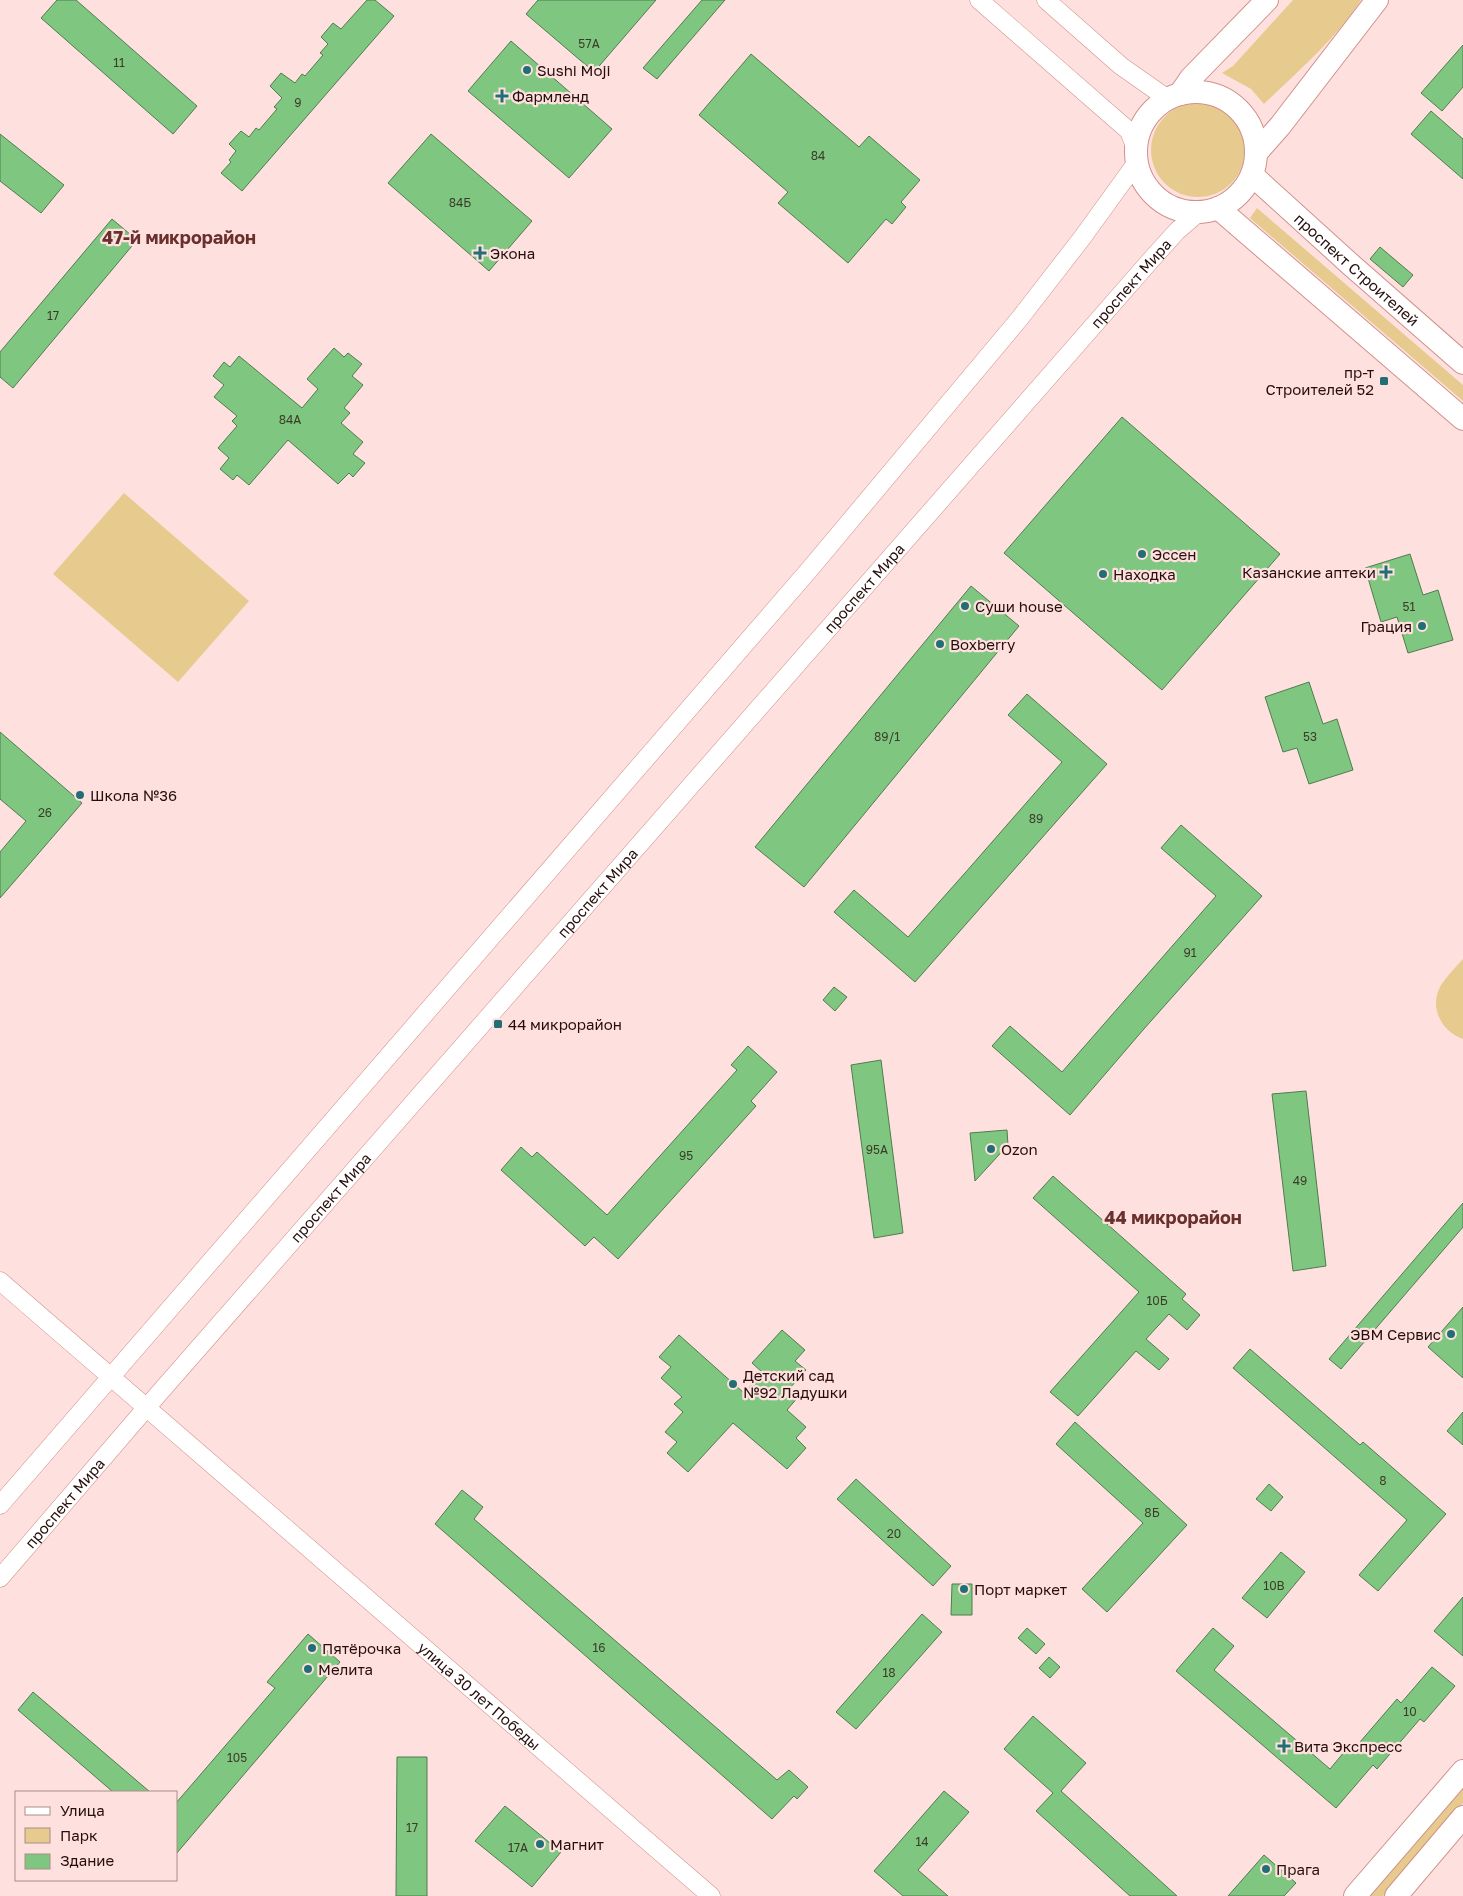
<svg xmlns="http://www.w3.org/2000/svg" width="1463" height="1896" viewBox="0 0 1463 1896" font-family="'Golos Text',sans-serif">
  <rect width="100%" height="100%" fill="#fee1de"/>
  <g fill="#e7ca8e">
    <path d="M 1293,0 L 1361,0 C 1335,40 1298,71 1264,104 L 1251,89 L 1222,73 L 1233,66 Z"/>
    <circle cx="1198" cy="150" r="47"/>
    <path d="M 1257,208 L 1463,385 L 1463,401 L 1250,218 Z"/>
    <path d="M 124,493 L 249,601 L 178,682 L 53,574 Z"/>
    <path d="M 1463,959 L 1463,1039 C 1442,1032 1429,1008 1440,987 C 1446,977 1455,968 1463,959 Z"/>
    <path d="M 1463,1782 L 1463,1803 L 1383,1896 L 1366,1896 Z"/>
  </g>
  <g fill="#7fc780" stroke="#507b50">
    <path d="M 57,0 L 76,0 L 197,106 L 173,134 L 41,18 Z"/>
    <path d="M 367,0 L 375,0 L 394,16 L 242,191 L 221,173 L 231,162 L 229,160 L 236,151 L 229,144 L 241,131 L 249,137 L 256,128 L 259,130 L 277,109 L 274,107 L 282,98 L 270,86 L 281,73 L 295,83 L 302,74 L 305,76 L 323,55 L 320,53 L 328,44 L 321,37 L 333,23 L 341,29 Z"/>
    <path d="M 538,0 L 656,0 L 594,72 L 526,14 Z"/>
    <path d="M 702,0 L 725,0 L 657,79 L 643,68 Z"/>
    <path d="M 511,41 L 612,129 L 569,178 L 468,91 Z"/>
    <path d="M 1463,45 L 1463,87 L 1442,111 L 1421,93 Z"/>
    <path d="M 751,54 L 859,147 L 869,136 L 920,180 L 901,202 L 906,207 L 892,224 L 886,219 L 848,263 L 778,203 L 788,192 L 699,115 Z"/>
    <path d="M 1431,111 L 1463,139 L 1463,179 L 1411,134 Z"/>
    <path d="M 0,134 L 64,185 L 41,213 L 0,181 Z"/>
    <path d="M 431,134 L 532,221 L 489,271 L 388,183 Z"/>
    <path d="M 112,219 L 137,240 L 13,388 L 0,377 L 0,352 Z"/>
    <path d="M 1380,247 L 1413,275 L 1403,287 L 1370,259 Z"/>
    <path d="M 334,348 L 344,357 L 348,353 L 362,364 L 352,376 L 363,385 L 344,408 L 350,413 L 341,423 L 363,442 L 353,454 L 365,463 L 353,477 L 349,473 L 338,484 L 288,440 L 249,485 L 237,475 L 233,480 L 220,469 L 229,458 L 218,448 L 237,426 L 232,421 L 237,416 L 214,397 L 224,385 L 213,376 L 224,362 L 230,367 L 239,356 L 302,408 L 318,389 L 307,379 Z"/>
    <path d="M 1122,417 L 1280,554 L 1162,690 L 1004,553 Z"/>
    <path d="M 1410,554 L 1423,595 L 1438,590 L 1453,640 L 1408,653 L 1397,617 L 1381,622 L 1365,568 Z"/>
    <path d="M 971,586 L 1019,626 L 804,887 L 755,847 Z"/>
    <path d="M 1309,682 L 1323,724 L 1337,719 L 1353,770 L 1309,784 L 1297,748 L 1283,752 L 1265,697 Z"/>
    <path d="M 1027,694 L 1107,764 L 915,982 L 834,912 L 854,890 L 908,937 L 965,873 L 1062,762 L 1008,715 Z"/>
    <path d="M 0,732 L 82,803 L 0,898 L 0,852 L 26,821 L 0,799 Z"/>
    <path d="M 1181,825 L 1262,896 L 1143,1030 L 1070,1115 L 992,1046 L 1010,1026 L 1062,1072 L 1216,896 L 1161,848 Z"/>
    <path d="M 834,987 L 847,997 L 835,1011 L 823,1000 Z"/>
    <path d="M 748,1046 L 777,1072 L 751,1101 L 756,1106 L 618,1259 L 594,1237 L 585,1246 L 501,1170 L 521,1147 L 532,1157 L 537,1152 L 607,1215 L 737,1070 L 731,1065 Z"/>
    <path d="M 881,1060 L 903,1233 L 874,1238 L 851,1065 Z"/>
    <path d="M 1306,1091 L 1326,1266 L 1293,1271 L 1272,1094 Z"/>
    <path d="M 1007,1130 L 1008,1145 L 975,1181 L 970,1133 Z"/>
    <path d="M 1053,1176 L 1186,1294 L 1182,1299 L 1200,1315 L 1187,1330 L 1169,1314 L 1146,1339 L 1169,1359 L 1159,1370 L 1136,1351 L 1078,1416 L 1050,1392 L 1139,1292 L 1033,1198 Z"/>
    <path d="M 1463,1203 L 1463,1227 L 1341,1369 L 1329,1359 Z"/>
    <path d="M 1463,1307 L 1463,1378 L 1428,1347 Z"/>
    <path d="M 782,1330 L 805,1350 L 795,1361 L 806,1370 L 789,1389 L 798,1397 L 787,1410 L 806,1427 L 796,1438 L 806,1448 L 787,1469 L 733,1423 L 688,1472 L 667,1453 L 677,1442 L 665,1432 L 683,1412 L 674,1404 L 682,1397 L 661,1378 L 671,1367 L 659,1357 L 679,1335 L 744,1393 L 763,1373 L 752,1363 Z"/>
    <path d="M 1250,1349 L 1360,1445 L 1363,1442 L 1446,1514 L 1378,1591 L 1359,1575 L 1407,1520 L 1233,1368 Z"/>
    <path d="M 1463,1412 L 1463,1445 L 1447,1431 Z"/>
    <path d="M 1075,1422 L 1187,1525 L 1107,1612 L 1082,1589 L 1143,1523 L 1056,1444 Z"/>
    <path d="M 856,1479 L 951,1566 L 933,1586 L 837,1499 Z"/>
    <path d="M 1269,1484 L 1283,1497 L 1271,1511 L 1256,1499 Z"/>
    <path d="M 462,1490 L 483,1507 L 474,1519 L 777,1780 L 789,1770 L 808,1787 L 797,1799 L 794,1796 L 772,1819 L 435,1524 Z"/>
    <path d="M 1281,1552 L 1305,1572 L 1267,1618 L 1242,1598 Z"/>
    <path d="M 952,1584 L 972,1584 L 972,1615 L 951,1615 Z"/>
    <path d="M 1463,1597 L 1463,1656 L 1434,1631 Z"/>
    <path d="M 922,1614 L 942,1632 L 856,1729 L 836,1712 Z"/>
    <path d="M 1027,1628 L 1045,1644 L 1036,1654 L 1018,1638 Z"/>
    <path d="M 1213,1628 L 1234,1646 L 1214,1670 L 1330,1769 L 1350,1745 L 1354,1749 L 1397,1699 L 1401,1703 L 1432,1667 L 1455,1686 L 1424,1722 L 1420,1719 L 1377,1769 L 1373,1765 L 1336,1808 L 1176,1671 Z"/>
    <path d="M 308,1634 L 340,1662 L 176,1854 L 176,1803 L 275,1688 L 267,1682 Z"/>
    <path d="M 1049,1657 L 1060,1667 L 1050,1678 L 1039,1668 Z"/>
    <path d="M 33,1692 L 150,1792 L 113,1792 L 18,1710 Z"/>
    <path d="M 1033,1716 L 1086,1763 L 1061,1791 L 1177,1896 L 1130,1896 L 1036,1811 L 1053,1793 L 1004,1749 Z"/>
    <path d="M 397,1757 L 427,1757 L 427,1896 L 396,1896 Z"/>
    <path d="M 944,1791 L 969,1812 L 918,1870 L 948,1896 L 903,1896 L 874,1871 Z"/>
    <path d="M 505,1806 L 561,1852 L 532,1887 L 475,1841 Z"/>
    <path d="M 1264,1855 L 1296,1883 L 1284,1896 L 1228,1896 Z"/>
  </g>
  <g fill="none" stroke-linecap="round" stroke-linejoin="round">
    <g stroke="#d28f8a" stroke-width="19">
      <g id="minor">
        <path d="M 979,0 L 1129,131 L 1136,149"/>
        <path d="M 1046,0 L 1121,66 L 1168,99"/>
        <path id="s1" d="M 0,1281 L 711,1896"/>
        <path d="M 0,1505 L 809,570 L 1020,318 L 1082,238 L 1137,162"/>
        <path id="s2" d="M 0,1578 L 147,1407 L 1150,261 L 1177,231 L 1199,212"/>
      </g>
    </g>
    <g stroke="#d28f8a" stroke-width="24">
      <g id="major">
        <circle cx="1196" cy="152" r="60"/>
        <path d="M 1180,94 L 1191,78 L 1267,0"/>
        <path d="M 1257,152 L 1280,126 L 1377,0"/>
        <path id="s3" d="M 1252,175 L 1350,264 L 1463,363"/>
        <path d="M 1218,208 L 1463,419"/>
        <path d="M 1355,1896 L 1463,1771"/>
        <path d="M 1396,1896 L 1463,1817"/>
      </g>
    </g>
    <use href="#minor" stroke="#fff" stroke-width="18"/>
    <use href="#major" stroke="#fff" stroke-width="22"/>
  </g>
  <g fill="#236e75" stroke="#fee1de" stroke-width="2">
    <circle cx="527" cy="70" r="5"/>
    <path d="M499.5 88.5h5v5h5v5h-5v5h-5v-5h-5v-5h5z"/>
    <path d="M477.5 245.5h5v5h5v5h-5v5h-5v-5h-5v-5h5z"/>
    <rect x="1379" y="376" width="10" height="10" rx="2.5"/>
    <circle cx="1142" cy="554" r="5"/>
    <path d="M1383.5 564.5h5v5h5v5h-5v5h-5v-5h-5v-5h5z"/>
    <circle cx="1103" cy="574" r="5"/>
    <circle cx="965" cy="606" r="5"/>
    <circle cx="1422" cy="626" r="5"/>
    <circle cx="940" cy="644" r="5"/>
    <circle cx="80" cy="795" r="5"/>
    <rect x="493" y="1019" width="10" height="10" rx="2.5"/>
    <circle cx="991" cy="1149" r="5"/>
    <circle cx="1451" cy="1334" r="5"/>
    <circle cx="733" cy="1384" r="5"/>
    <circle cx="964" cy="1589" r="5"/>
    <circle cx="312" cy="1648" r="5"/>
    <circle cx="308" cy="1669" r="5"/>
    <path d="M1281.5 1738.5h5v5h5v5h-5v5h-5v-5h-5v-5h5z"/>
    <circle cx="540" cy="1844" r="5"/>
    <circle cx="1266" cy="1869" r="5"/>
  </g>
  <g text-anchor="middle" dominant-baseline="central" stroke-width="4.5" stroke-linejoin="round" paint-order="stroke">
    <g font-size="12" fill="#3c3c2a">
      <text x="589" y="43">57А</text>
      <text x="119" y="62">11</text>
      <text x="298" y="102">9</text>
      <text x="818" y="155">84</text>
      <text x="460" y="202">84Б</text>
      <text x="53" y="315">17</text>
      <text x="290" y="419">84А</text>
      <text x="1409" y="606">51</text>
      <text x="887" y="736">89/1</text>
      <text x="1310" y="736">53</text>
      <text x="45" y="812">26</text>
      <text x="1036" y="818">89</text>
      <text x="1190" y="952">91</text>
      <text x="877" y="1149">95А</text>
      <text x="686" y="1155">95</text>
      <text x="1300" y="1180">49</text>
      <text x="1157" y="1300">10Б</text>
      <text x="1383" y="1480">8</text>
      <text x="1152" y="1512">8Б</text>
      <text x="894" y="1533">20</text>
      <text x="1274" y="1585">10В</text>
      <text x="599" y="1647">16</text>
      <text x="889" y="1672">18</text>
      <text x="1410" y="1711">10</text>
      <text x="237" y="1757">105</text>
      <text x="412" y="1827">17</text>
      <text x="922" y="1841">14</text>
      <text x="518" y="1847">17А</text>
    </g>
    <g font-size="15" fill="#260e0d" stroke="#fee1de" text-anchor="start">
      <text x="537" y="70">Sushi Moji</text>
      <text x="512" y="96">Фармленд</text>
      <text x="490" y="253">Экона</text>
      <text x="1374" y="372" text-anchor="end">пр-т<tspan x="1374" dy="17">Строителей 52</tspan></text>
      <text x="1152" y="554">Эссен</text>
      <text x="1376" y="572" text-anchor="end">Казанские аптеки</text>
      <text x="1113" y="574">Находка</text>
      <text x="975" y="606">Суши house</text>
      <text x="1412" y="626" text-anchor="end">Грация</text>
      <text x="950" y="644">Boxberry</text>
      <text x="90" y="795">Школа №36</text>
      <text x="508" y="1024">44 микрорайон</text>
      <text x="1001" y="1149">Ozon</text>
      <text x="1441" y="1334" text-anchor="end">ЭВМ Сервис</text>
      <text x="743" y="1375">Детский сад<tspan x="743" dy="17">№92 Ладушки</tspan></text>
      <text x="974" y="1589">Порт маркет</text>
      <text x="322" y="1648">Пятёрочка</text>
      <text x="318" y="1669">Мелита</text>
      <text x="1294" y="1746">Вита Экспресс</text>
      <text x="550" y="1844">Магнит</text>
      <text x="1276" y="1869">Прага</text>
    </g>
    <g font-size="15" fill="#260e0d" stroke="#fee1de">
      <text stroke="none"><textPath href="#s3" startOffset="141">проспект Строителей</textPath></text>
      <text stroke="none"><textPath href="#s2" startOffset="1719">проспект Мира</textPath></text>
      <text stroke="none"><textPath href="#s2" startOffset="1314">проспект Мира</textPath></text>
      <text stroke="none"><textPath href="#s2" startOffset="909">проспект Мира</textPath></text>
      <text stroke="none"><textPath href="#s2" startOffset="504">проспект Мира</textPath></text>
      <text stroke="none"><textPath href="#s2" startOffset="99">проспект Мира</textPath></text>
      <text stroke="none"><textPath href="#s1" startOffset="634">улица 30 лет Победы</textPath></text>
    </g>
    <g font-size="18" font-weight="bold" fill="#69302e" stroke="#fee1de">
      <text x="179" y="237">47-й микрорайон</text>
      <text x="1173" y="1217">44 микрорайон</text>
    </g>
  </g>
  <rect x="15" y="1791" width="162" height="90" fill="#fee1de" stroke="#a88d8a"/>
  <rect x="25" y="1807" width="25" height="8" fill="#ffffff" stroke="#a88d8a"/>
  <text x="60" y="1816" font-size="15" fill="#260e0d">Улица</text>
  <rect x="25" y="1828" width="25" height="15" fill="#e7ca8e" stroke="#a88d8a"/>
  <text x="60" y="1841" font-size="15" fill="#260e0d">Парк</text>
  <rect x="25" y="1854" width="25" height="15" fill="#7fc780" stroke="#a88d8a"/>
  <text x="60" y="1866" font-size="15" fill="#260e0d">Здание</text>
</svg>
